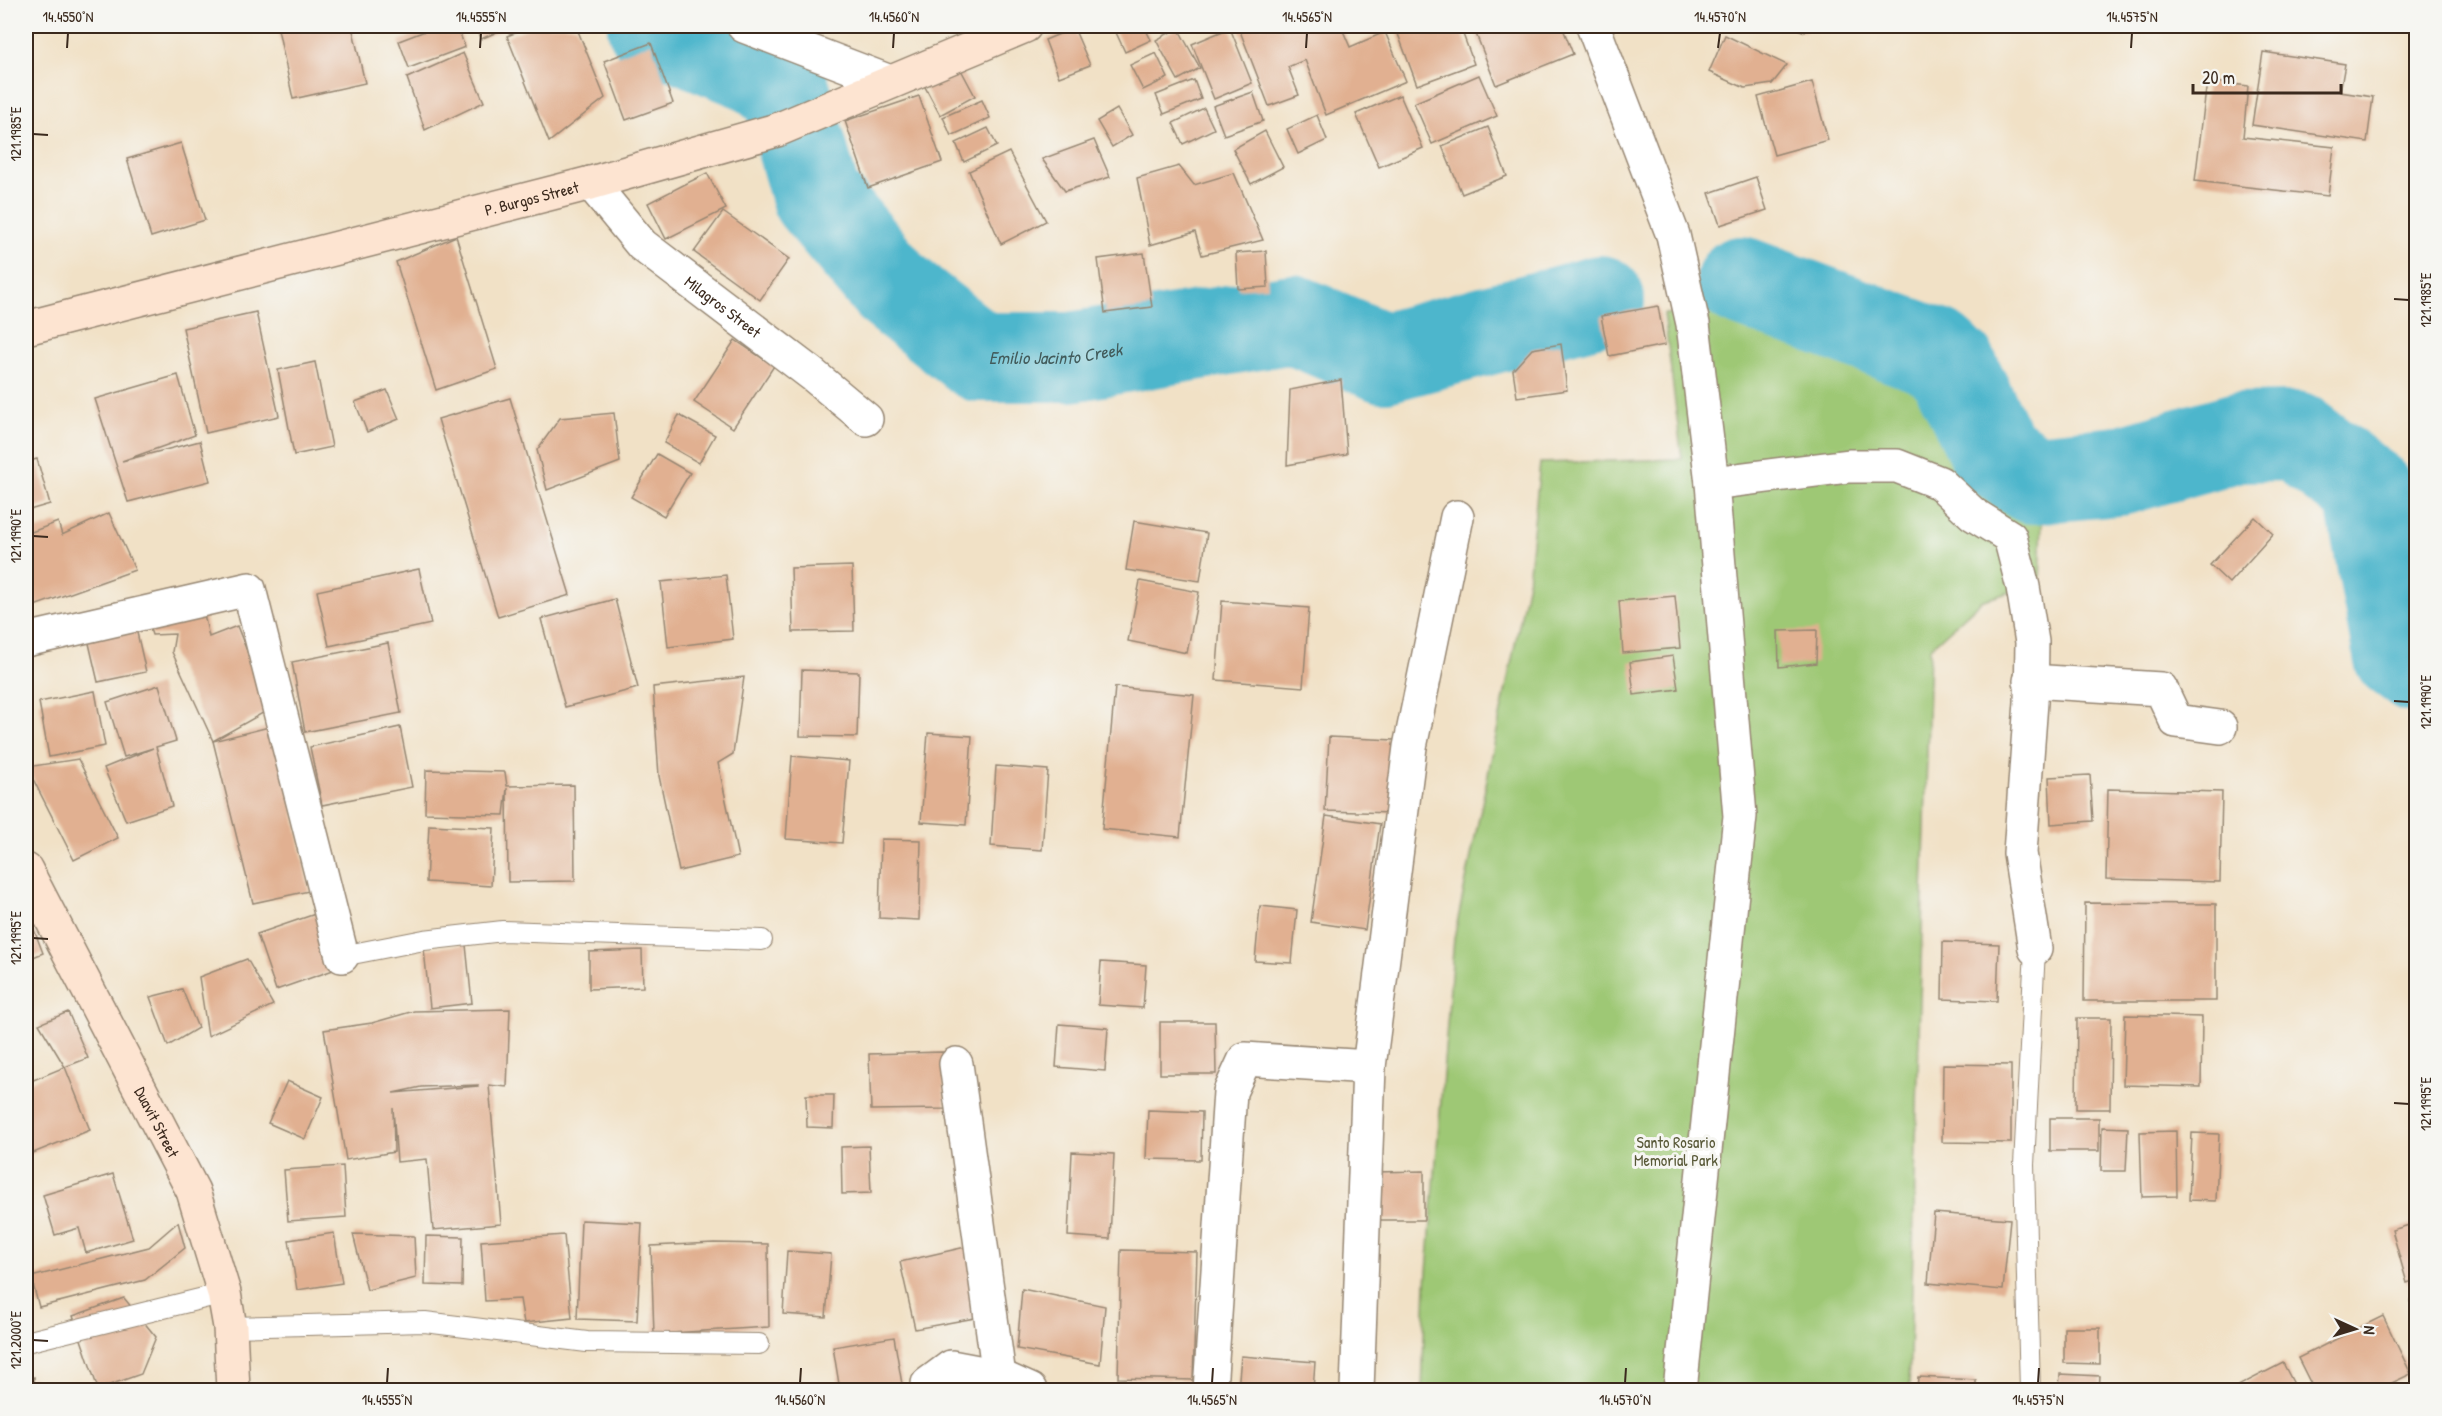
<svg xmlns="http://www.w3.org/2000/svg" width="2442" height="1416" viewBox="0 0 2442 1416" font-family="'Patrick Hand',sans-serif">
  <rect width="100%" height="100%" fill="#f6f6f2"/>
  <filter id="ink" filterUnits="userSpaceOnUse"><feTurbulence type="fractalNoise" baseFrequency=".0167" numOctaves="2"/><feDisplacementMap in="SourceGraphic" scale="12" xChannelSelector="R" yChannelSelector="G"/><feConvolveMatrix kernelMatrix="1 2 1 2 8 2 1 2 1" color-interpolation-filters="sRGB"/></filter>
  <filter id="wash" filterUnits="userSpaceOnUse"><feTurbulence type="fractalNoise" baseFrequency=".008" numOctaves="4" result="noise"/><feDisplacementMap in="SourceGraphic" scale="24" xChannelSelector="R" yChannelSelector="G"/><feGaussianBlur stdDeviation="1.35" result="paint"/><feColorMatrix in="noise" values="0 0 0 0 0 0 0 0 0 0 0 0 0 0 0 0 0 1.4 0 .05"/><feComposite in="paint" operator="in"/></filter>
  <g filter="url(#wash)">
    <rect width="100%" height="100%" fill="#f1e1c6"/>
    <path fill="#9ec875" stroke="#6c794a" stroke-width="1.5" d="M 1723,311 L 1936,389 L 1986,490 L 2042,520 L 2040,583 L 1981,601 L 1930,648 L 1909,1390 L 1422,1390 L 1426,1284 L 1454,938 L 1528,582 L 1540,463 L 1682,459 L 1664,314 Z"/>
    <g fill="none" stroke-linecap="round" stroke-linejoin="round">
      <g stroke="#4eb6cc" stroke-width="90">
        <path id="s1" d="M 652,26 L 756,68 L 786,92 L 816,197 L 893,289 L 979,357 L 1071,357 L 1292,319 L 1384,358 L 1600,300"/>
        <path d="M 1741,281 L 1936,353 L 1953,368 L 1994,452 L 2033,479 L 2119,471 L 2238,437 L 2295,436 L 2368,491 L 2398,655 L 2416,668"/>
      </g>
    </g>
    <g id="blocks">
      <g fill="#e1b091" fill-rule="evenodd">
        <path d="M 295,26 L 352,26 L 365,83 L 293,99 L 278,29 Z"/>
        <path d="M 438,26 L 457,26 L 465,47 L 409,68 L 399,41 Z"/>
        <path d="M 474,26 L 511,26 L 481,39 Z"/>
        <path d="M 534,26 L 576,26 L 605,98 L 549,142 L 507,36 Z"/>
        <path d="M 1113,26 L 1144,26 L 1151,40 L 1125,52 Z"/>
        <path d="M 1238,26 L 1291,26 L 1292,28 L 1341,26 L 1350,47 L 1385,32 L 1406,81 L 1326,115 L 1305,60 L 1288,67 L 1299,95 L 1269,106 Z"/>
        <path d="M 1395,26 L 1460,26 L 1474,64 L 1417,85 Z"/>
        <path d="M 1473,26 L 1562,26 L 1573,54 L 1496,85 Z"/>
        <path d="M 1790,26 L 1808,26 L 1805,32 Z"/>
        <path d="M 1074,28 L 1090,65 L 1059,77 L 1045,40 Z"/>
        <path d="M 1178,28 L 1200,68 L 1178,80 L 1156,40 Z"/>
        <path d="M 1230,28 L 1252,83 L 1214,99 L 1192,44 Z"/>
        <path d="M 1725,35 L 1787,65 L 1772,84 L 1745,88 L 1709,72 Z"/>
        <path d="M 651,43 L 673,103 L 626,120 L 604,61 Z"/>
        <path d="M 2263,52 L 2345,64 L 2340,92 L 2373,97 L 2367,142 L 2252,125 Z"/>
        <path d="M 463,53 L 484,102 L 425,130 L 407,78 Z"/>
        <path d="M 1156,53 L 1168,78 L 1143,90 L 1130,65 Z"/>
        <path d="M 959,66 L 975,96 L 940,115 L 923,83 Z"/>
        <path d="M 1479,75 L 1497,116 L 1432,144 L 1414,103 Z"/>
        <path d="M 1194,80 L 1201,99 L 1164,114 L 1156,95 Z"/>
        <path d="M 2207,81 L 2248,86 L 2243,137 L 2334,147 L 2328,196 L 2195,181 Z"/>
        <path d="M 1812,82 L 1828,140 L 1774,155 L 1758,97 Z"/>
        <path d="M 1253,92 L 1263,121 L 1224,135 L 1213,106 Z"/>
        <path d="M 1400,95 L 1423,148 L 1379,167 L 1356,114 Z"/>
        <path d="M 919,96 L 942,162 L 868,188 L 845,121 Z"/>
        <path d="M 982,100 L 990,118 L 951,136 L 943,117 Z"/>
        <path d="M 1204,108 L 1214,129 L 1183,144 L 1173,123 Z"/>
        <path d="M 1117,109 L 1132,135 L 1112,147 L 1097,121 Z"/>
        <path d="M 1317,115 L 1327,140 L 1298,154 L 1287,129 Z"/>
        <path d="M 1488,127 L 1507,176 L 1462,194 L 1442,146 Z"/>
        <path d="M 988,128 L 997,146 L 964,162 L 956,143 Z"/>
        <path d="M 1265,131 L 1283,167 L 1251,184 L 1233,149 Z"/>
        <path d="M 1094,140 L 1110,177 L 1065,191 L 1042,159 Z"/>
        <path d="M 181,143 L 205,220 L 151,237 L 127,159 Z"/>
        <path d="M 1009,152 L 1046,221 L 1001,244 L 969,171 Z"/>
        <path d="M 1179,166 L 1194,185 L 1234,173 L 1263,240 L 1202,255 L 1195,232 L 1150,245 L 1137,178 Z"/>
        <path d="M 707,173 L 726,209 L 666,239 L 648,203 Z"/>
        <path d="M 1756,177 L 1767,210 L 1720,225 L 1709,193 Z"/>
        <path d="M 723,212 L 789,259 L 760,300 L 694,252 Z"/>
        <path d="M 456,236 L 497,369 L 436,390 L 396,262 Z"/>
        <path d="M 1266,251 L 1268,287 L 1238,289 L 1236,253 Z"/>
        <path d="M 1144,253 L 1152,307 L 1105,313 L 1098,259 Z"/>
        <path d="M 1658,306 L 1665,345 L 1609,356 L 1601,316 Z"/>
        <path d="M 256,312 L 279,416 L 206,433 L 183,328 Z"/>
        <path d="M 735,340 L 774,366 L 733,428 L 694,402 Z"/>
        <path d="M 1561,344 L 1567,390 L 1517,397 L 1513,370 L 1532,349 Z"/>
        <path d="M 315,362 L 332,447 L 294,455 L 278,370 Z"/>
        <path d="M 178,375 L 195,435 L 122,461 L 200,441 L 210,481 L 128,502 L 95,399 Z"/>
        <path d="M 1341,380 L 1347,454 L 1287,465 L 1290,390 Z"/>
        <path d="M 387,390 L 399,419 L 367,432 L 355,402 Z"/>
        <path d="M 510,398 L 570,595 L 498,617 L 438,419 Z"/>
        <path d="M 614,413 L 620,462 L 547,490 L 537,450 L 560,418 Z"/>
        <path d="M 679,415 L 715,435 L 699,463 L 664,443 Z"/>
        <path d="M 657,454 L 690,473 L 664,516 L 631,497 Z"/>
        <path d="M 37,459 L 50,504 L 26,511 L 26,462 Z"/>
        <path d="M 109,513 L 135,570 L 26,609 L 26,534 L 58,522 L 62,535 Z"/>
        <path d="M 2255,517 L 2273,534 L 2229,583 L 2210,565 Z"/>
        <path d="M 1134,521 L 1207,533 L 1200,581 L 1126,570 Z"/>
        <path d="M 852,566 L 854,631 L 793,632 L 791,568 Z"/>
        <path d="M 419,569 L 431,624 L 329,646 L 317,591 Z"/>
        <path d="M 726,575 L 733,639 L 668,647 L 661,582 Z"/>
        <path d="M 1140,581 L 1199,592 L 1187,653 L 1128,641 Z"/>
        <path d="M 1675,596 L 1680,648 L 1623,653 L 1619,601 Z"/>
        <path d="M 615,599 L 638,688 L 565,707 L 541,619 Z"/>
        <path d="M 1222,601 L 1309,608 L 1303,687 L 1216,680 Z"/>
        <path d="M 202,605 L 209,637 L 237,626 L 270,709 L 213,741 L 172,652 L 175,634 L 152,635 L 144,610 Z"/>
        <path d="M 133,615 L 146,672 L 98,682 L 85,626 Z"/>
        <path d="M 1817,630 L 1816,663 L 1779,667 L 1778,631 Z"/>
        <path d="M 388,643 L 401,713 L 305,732 L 292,662 Z"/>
        <path d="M 1673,656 L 1678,689 L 1634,695 L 1630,662 Z"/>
        <path d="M 802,670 L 859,672 L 857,737 L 800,736 Z"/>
        <path d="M 744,677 L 733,754 L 718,763 L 738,857 L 679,871 L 659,776 L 653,687 Z"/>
        <path d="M 159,685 L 176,741 L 156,747 L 172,806 L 126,821 L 104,768 L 153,748 L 124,757 L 107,702 Z"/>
        <path d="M 1115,687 L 1194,695 L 1180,837 L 1102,829 Z"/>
        <path d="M 95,691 L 105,746 L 49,757 L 39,702 Z"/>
        <path d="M 277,725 L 309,891 L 253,903 L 213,741 Z"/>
        <path d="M 400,727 L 412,787 L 322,805 L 310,747 Z"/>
        <path d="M 928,733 L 972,736 L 966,825 L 921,822 Z"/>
        <path d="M 1329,737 L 1394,740 L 1392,813 L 1325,811 Z"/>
        <path d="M 792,756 L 849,761 L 842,843 L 786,839 Z"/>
        <path d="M 78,759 L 118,838 L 74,860 L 27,767 Z"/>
        <path d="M 996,766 L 1048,770 L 1042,850 L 991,846 Z"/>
        <path d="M 426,770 L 505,772 L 507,786 L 574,785 L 575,881 L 508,882 L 507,788 L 504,815 L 425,813 Z"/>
        <path d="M 2090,775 L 2093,821 L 2051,824 L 2049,777 Z"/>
        <path d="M 2108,789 L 2222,792 L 2220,882 L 2106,879 Z"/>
        <path d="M 1326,816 L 1380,824 L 1365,930 L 1311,922 Z"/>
        <path d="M 429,825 L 494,828 L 491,886 L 426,882 Z"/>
        <path d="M 881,839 L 921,840 L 919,920 L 879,918 Z"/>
        <path d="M 2085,903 L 2216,904 L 2216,1001 L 2084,1001 Z"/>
        <path d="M 1260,906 L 1297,910 L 1292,963 L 1255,961 Z"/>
        <path d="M 26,909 L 43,953 L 26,960 Z"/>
        <path d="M 321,912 L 339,968 L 276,990 L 257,934 Z"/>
        <path d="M 1943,942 L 1999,944 L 1997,1001 L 1942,999 Z"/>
        <path d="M 466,945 L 472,1003 L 430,1008 L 424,949 Z"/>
        <path d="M 642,950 L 643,987 L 589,989 L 589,952 Z"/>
        <path d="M 247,959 L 273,1005 L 208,1036 L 199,977 Z"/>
        <path d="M 1101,962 L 1146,965 L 1143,1008 L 1098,1005 Z"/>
        <path d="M 182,989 L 198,1028 L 168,1046 L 150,997 Z"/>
        <path d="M 510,1009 L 507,1087 L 489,1085 L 501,1224 L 433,1230 L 427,1159 L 397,1162 L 393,1108 L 394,1152 L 346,1160 L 324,1030 L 372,1023 L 414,1011 ZM 478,1085 L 478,1086 L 393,1093 L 421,1087 Z"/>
        <path d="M 68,1012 L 88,1058 L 65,1067 L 90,1130 L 26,1156 L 26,1083 L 65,1067 L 39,1024 Z"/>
        <path d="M 2125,1015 L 2202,1017 L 2201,1087 L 2123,1085 Z"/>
        <path d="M 2077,1018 L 2111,1018 L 2110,1109 L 2076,1109 Z"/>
        <path d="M 1160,1022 L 1215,1022 L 1216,1074 L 1160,1074 Z"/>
        <path d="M 1059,1024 L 1108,1028 L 1105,1071 L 1056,1067 Z"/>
        <path d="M 943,1052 L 945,1109 L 871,1110 L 869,1054 Z"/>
        <path d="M 1943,1064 L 2011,1065 L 2011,1143 L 1942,1142 Z"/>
        <path d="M 287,1081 L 323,1097 L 305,1139 L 268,1123 Z"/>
        <path d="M 806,1095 L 834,1095 L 833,1128 L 807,1127 Z"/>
        <path d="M 1148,1110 L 1202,1112 L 1201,1160 L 1146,1159 Z"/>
        <rect x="2050" y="1118" width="49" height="33"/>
        <path d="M 2102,1127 L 2128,1128 L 2126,1171 L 2101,1171 Z"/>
        <path d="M 2176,1131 L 2177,1196 L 2142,1197 L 2140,1132 Z"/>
        <path d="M 2192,1133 L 2219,1134 L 2216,1201 L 2189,1200 Z"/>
        <path d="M 869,1146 L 871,1193 L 842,1194 L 841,1147 Z"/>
        <path d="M 1072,1152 L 1114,1154 L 1110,1239 L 1068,1236 Z"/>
        <path d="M 343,1166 L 346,1217 L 288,1221 L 284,1170 Z"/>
        <path d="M 1424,1171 L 1424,1220 L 1376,1220 L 1375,1172 Z"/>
        <path d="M 113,1174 L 133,1239 L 86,1253 L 79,1228 L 55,1235 L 43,1195 Z"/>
        <path d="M 1934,1213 L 2010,1219 L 2003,1290 L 1928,1283 Z"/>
        <path d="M 581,1220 L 642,1223 L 637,1321 L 577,1319 Z"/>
        <path d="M 178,1222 L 185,1248 L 145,1280 L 39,1307 L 31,1277 L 149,1247 Z"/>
        <path d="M 2416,1223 L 2416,1280 L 2407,1283 L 2392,1230 Z"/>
        <path d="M 334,1233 L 342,1283 L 297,1290 L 289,1240 Z"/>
        <path d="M 353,1234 L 414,1236 L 416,1278 L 367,1290 Z"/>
        <path d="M 564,1235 L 572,1318 L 524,1323 L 520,1299 L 485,1301 L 481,1241 Z"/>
        <path d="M 426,1236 L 463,1237 L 462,1286 L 425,1285 Z"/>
        <path d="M 714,1243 L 768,1244 L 769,1327 L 654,1334 L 651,1246 Z"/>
        <path d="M 983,1243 L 980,1317 L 915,1329 L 900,1262 Z"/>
        <path d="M 1121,1250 L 1197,1252 L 1193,1380 L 1118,1378 Z"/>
        <path d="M 787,1251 L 831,1254 L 826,1317 L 783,1314 Z"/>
        <path d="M 1022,1289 L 1105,1306 L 1100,1364 L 1017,1349 Z"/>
        <path d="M 124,1298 L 156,1337 L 141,1374 L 98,1389 L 73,1316 Z"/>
        <path d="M 2416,1298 L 2416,1316 L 2410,1301 Z"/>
        <path d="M 2383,1316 L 2411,1374 L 2377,1390 L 2314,1390 L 2298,1358 Z"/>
        <path d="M 2064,1328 L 2100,1328 L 2100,1364 L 2064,1363 Z"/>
        <path d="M 894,1337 L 903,1390 L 840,1390 L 833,1347 Z"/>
        <path d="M 1241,1356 L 1315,1362 L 1313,1390 L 1238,1390 Z"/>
        <path d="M 2283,1363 L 2297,1390 L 2237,1390 L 2236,1387 Z"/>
        <path d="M 2060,1374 L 2100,1376 L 2099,1390 L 2059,1390 Z"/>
        <path d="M 34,1377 L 35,1390 L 26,1390 L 26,1379 Z"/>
        <path d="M 1918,1377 L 1976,1380 L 1976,1390 L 1917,1390 Z"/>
      </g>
    </g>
  </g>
  <g filter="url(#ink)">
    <use href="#blocks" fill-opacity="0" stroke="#968672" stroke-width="1.5"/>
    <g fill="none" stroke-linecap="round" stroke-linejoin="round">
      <g stroke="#968672" stroke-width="22">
        <g id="lane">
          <path d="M 342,956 L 424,940 L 503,931 L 762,940"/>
          <path d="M 230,1327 L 425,1322 L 587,1342 L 759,1344"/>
          <path d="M 26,1342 L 224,1293"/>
          <path d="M 2030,1390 L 2024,1165 L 2035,949"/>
        </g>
      </g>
      <g stroke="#968672" stroke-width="36">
        <g id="street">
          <path d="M 744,26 L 890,82"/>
          <path d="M 1593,26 L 1673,235 L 1693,324 L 1712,483 L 1740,816 L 1680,1390"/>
          <path id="s2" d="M 591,183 L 642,245 L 813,375 L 866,419"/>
          <path d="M 1712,483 L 1849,466 L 1897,466 L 1940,483 L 1973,514 L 2010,537 L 2023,587 L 2032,642 L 2031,702 L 2020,853 L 2035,949"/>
          <path d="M 26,640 L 249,589 L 342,956"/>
          <path d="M 2030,681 L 2161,689 L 2176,721 L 2220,727"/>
          <path d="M 956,1064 L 999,1376"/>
          <path d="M 928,1390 L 928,1384 L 951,1367 L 999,1376 L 1030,1390"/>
          <path d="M 1210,1390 L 1230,1092 L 1245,1059 L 1369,1067"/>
          <path d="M 1357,1390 L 1369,1067 L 1410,747 L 1457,517"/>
        </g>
      </g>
      <g stroke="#968672" stroke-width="36">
        <g id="secondary">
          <path id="s3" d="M 26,328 L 591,183 L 777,130 L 1025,26"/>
          <path id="s4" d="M 26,870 L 193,1191 L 224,1293 L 230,1327 L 233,1390"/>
        </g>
      </g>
      <use href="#lane" stroke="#fff" stroke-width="20"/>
      <use href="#street" stroke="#fff" stroke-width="33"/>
      <use href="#secondary" stroke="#fde4d1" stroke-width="33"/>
    </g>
  </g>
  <path fill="none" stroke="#3b2a1e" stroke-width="2" d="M 67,48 L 68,33M 480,48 L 481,33M 893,48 L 894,33M 1306,48 L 1307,33M 1718,48 L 1720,33M 2131,48 L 2132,33M 33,134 L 48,135M 2394,299 L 2409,300M 33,536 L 48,537M 2394,701 L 2409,702M 33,938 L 48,939M 2394,1103 L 2409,1104M 33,1340 L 48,1341M 387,1383 L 388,1368M 800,1383 L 801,1368M 1212,1383 L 1213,1368M 1625,1383 L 1626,1368M 2038,1383 L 2039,1368"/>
  <g text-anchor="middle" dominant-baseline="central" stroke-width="6" stroke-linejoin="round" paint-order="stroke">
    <g font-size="16" fill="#3b2a1e" stroke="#f6f6f2">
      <text stroke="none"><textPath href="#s3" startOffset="522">P. Burgos Street</textPath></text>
      <text stroke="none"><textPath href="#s2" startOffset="182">Milagros Street</textPath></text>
      <text stroke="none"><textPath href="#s4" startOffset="284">Duavit Street</textPath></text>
    </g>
    <g font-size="16" fill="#595938" stroke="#f6f6f2">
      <text x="1676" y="1142">Santo Rosario<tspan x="1676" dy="18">Memorial Park</tspan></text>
    </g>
    <g font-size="18" font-style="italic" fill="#425b5b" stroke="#f6f6f2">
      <text stroke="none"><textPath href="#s1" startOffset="566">Emilio Jacinto Creek</textPath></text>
    </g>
  </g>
  <rect width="2442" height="1416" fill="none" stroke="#f6f6f2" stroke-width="66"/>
  <g transform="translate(2355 1329) rotate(94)" stroke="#f6f6f2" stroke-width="4.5" paint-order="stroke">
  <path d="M0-4.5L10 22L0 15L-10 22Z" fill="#3b2a1e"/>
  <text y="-9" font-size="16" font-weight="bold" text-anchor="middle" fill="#3b2a1e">N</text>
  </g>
  <path d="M2193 84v9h148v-9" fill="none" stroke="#3b2a1e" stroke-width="3"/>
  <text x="2202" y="84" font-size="18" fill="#3b2a1e" stroke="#f6f6f2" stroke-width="4.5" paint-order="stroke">20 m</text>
  <rect x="33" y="33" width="2376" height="1350" fill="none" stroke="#3b2a1e" stroke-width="2"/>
  <g font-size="15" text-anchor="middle" fill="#3b2a1e">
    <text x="68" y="22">14.4550°N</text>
    <text x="481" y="22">14.4555°N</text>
    <text x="894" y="22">14.4560°N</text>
    <text x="1307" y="22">14.4565°N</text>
    <text x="1720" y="22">14.4570°N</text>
    <text x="2132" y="22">14.4575°N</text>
    <text transform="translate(16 134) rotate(-90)" y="5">121.1985°E</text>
    <text transform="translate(2426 300) rotate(-90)" y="5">121.1985°E</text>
    <text transform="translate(16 536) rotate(-90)" y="5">121.1990°E</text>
    <text transform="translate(2426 702) rotate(-90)" y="5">121.1990°E</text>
    <text transform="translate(16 938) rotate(-90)" y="5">121.1995°E</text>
    <text transform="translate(2426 1104) rotate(-90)" y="5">121.1995°E</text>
    <text transform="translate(16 1340) rotate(-90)" y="5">121.2000°E</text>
    <text x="387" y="1405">14.4555°N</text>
    <text x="800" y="1405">14.4560°N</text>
    <text x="1212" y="1405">14.4565°N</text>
    <text x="1625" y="1405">14.4570°N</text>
    <text x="2038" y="1405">14.4575°N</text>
  </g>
</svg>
